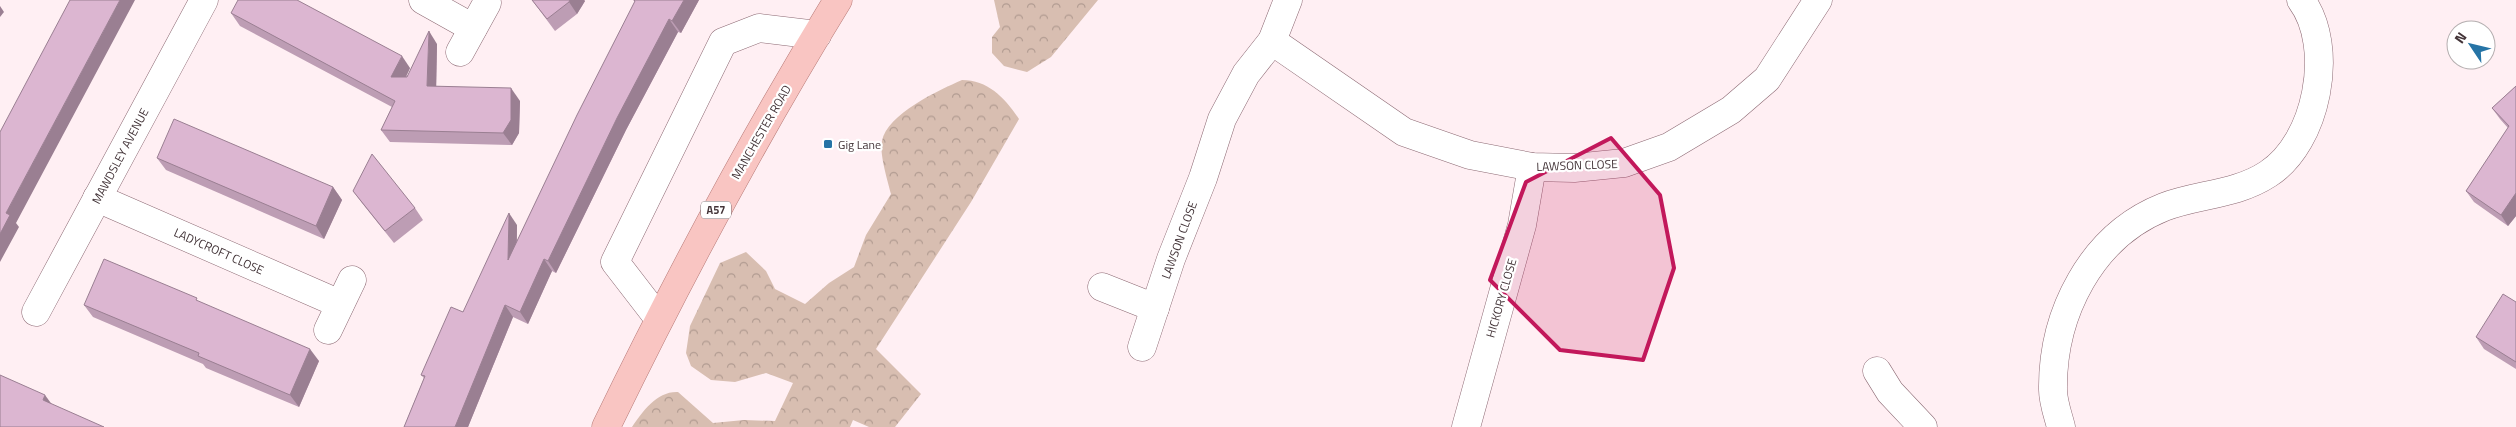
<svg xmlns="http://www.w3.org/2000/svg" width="2516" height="427" viewBox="0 0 2516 427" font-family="'Titillium Web',sans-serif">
  <defs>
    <pattern id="forest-crowns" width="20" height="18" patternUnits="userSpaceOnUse" patternTransform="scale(1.25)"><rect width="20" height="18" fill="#d8beb1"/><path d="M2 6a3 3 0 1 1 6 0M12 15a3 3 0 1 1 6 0" fill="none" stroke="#b19b91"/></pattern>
  </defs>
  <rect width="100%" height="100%" fill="#ffeff3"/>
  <g fill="url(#forest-crowns)">
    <path d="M 994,0 L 1098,0 L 1051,57 L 1027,72 L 1004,66 L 992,53 L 992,37 L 1000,27 Z"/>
    <path d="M 962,80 C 988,80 1005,98 1019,119 L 971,202 L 876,349 L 921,394 L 895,427 L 869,427 L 853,420 L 850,427 L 632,427 C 643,411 657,391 678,392 L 713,423 L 744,420 L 775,421 L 793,383 L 766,373 L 735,382 L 711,380 L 691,366 L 686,353 L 690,326 L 720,263 L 746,252 L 766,271 L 775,289 L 805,304 L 829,283 L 854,267 L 866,235 L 891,194 C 888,182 879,153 882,141 C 887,114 939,90 962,80 Z"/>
  </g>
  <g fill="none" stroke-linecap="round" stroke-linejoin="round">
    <g stroke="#8c6973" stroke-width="29">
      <g id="minor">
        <path d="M 423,0 L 473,28"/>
        <path d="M 1272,41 L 1404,132 L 1470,155 L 1532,167 L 1574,168 L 1624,163 L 1669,147 L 1731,110 L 1767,79 L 1818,0"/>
        <path d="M 460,52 L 487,3"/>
        <path d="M 97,198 L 340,304"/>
        <path d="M 1102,287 L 1155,308"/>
        <path d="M 36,312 L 204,0"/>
        <path d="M 659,319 L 615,262 L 723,42 L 759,28 L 817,35"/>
        <path d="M 328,330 L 352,280"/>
        <path d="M 1142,347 L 1171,259 L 1203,178 L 1222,119 L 1246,74 L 1272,41 L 1288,0"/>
        <path d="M 1877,371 L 1890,392 L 1923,427"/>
        <path d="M 1466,427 L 1522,225 L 1532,167"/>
        <path d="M 2061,427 C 2058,415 2053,402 2053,390 C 2052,314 2091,236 2164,207 C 2198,194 2236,195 2268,174 C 2317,143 2336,47 2301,0"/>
      </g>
    </g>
    <g stroke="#b77a77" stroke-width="29">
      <path id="major" d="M 606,427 C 677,281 753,138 838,0"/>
    </g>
    <use href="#minor" stroke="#fff" stroke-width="28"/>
    <use href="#major" stroke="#f9c5c2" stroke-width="28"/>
  </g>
  <g fill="#bd9db4">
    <path d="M 532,0 L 584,0 L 585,1 L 577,14 L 555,31 Z"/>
    <path d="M 633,0 L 699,0 L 681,33 L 678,32 L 626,130 L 556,273 L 552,271 L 528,324 L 513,317 L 468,427 L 404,427 L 424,378 L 421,375 L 463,312 L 517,225 L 517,241 L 635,2 Z"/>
    <path d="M 231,13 L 410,68 L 406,77 L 437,44 L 436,86 L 520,101 L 519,133 L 512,145 L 390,142 L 381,130 L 392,107 L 240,26 Z"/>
    <path d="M 2516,86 L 2516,216 L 2508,226 L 2474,202 L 2466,191 L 2508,128 L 2500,119 L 2492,108 Z"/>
    <path d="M 157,158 L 333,187 L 342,200 L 324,239 L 166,170 Z"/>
    <path d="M 353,191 L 415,208 L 423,220 L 394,243 L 362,203 Z"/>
    <path d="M 200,302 L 319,361 L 299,407 L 206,368 L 203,364 L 93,317 L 84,305 Z"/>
    <path d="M 2516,302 L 2516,369 L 2484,349 L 2476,337 Z"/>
  </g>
  <g fill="#9a7f92">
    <path d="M 120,0 L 135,0 L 16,223 L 19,227 L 0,262 L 0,234 L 6,213 Z"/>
    <path d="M 570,0 L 584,0 L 585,1 L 577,14 L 569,2 Z"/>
    <path d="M 684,0 L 699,0 L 681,33 L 672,21 Z"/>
    <path d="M 0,6 L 4,12 L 0,17 Z"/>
    <path d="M 669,19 L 678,32 L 626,130 L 556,273 L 548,261 L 617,118 Z"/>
    <path d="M 429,31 L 437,44 L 436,98 L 427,86 Z"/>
    <path d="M 402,56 L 410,68 L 400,89 L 391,77 Z"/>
    <path d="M 511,88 L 520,101 L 519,133 L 512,145 L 503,133 Z"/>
    <path d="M 333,187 L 342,200 L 324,239 L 316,226 Z"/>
    <path d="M 2516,193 L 2516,216 L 2508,226 L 2501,215 Z"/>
    <path d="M 509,213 L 517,225 L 516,272 L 508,260 Z"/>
    <path d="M 544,259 L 552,271 L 528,324 L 520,312 Z"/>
    <path d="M 505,305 L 513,317 L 468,427 L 455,427 Z"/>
    <path d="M 310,349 L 319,361 L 299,407 L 290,395 Z"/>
    <path d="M 45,395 L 53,406 L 43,400 Z"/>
  </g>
  <g fill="#dcb6d1" stroke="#9a7f92">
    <path d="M 70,0 L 120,0 L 6,213 L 10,215 L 0,234 L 0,132 Z"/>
    <path d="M 238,0 L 297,0 L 402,56 L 391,77 L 407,77 L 429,31 L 427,86 L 511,88 L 511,120 L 503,133 L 381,130 L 395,101 L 231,13 Z"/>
    <path d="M 532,0 L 570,0 L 569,2 L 547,19 Z"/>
    <path d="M 634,0 L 684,0 L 672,21 L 669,19 L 617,118 L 548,261 L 544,259 L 520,312 L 505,305 L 455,427 L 404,427 L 425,376 L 421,375 L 451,307 L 463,312 L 509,213 L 508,260 L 577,115 L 635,1 Z"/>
    <path d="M 2516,86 L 2516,193 L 2501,215 L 2466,191 L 2509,126 L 2492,108 Z"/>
    <path d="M 174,119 L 333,187 L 316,226 L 157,158 Z"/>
    <path d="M 372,154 L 415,208 L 385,231 L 353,191 Z"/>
    <path d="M 104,259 L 197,298 L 196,300 L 310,349 L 290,395 L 198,356 L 199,353 L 84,305 Z"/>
    <path d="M 2503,294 L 2516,302 L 2516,362 L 2476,337 Z"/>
    <path d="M 0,375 L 45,395 L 43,400 L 104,427 L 0,427 Z"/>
  </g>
  <path fill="#c2185b" fill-opacity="0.2" stroke="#c2185b" stroke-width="4" stroke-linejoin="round" d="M 1611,138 L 1660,195 L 1674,268 L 1643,360 L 1560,350 L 1490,280 L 1526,182 Z"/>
  <rect fill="#2674a6" stroke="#fff" stroke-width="2" x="823" y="139" width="10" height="10" rx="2.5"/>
  <g text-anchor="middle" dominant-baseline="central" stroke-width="4.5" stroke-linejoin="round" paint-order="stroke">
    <rect fill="#fff" stroke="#7b7174" stroke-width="1" x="701" y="201.5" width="30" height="17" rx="4"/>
    <g font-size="11" font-weight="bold" fill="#433438">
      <text x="716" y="210">A57</text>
    </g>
    <g font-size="12" fill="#433438" stroke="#fff">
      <text transform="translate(761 132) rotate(-60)">MANCHESTER ROAD</text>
      <text transform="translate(120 156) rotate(-62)">MAWDSLEY AVENUE</text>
      <text transform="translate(1577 165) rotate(-2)">LAWSON CLOSE</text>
      <text transform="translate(1179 240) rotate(-70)">LAWSON CLOSE</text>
      <text transform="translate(219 251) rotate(24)">LADYCROFT CLOSE</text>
      <text transform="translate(1501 298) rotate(-74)">HICKORY CLOSE</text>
    </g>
    <g font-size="12" fill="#433438" stroke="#fff" text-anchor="start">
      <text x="838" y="144">Gig Lane</text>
    </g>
  </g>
  <g transform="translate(2471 45) rotate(305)"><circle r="24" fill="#ffffff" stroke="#b4aeaf"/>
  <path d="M0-4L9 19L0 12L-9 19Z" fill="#2674a6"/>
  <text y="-8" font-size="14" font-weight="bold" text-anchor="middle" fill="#433438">N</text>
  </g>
</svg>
